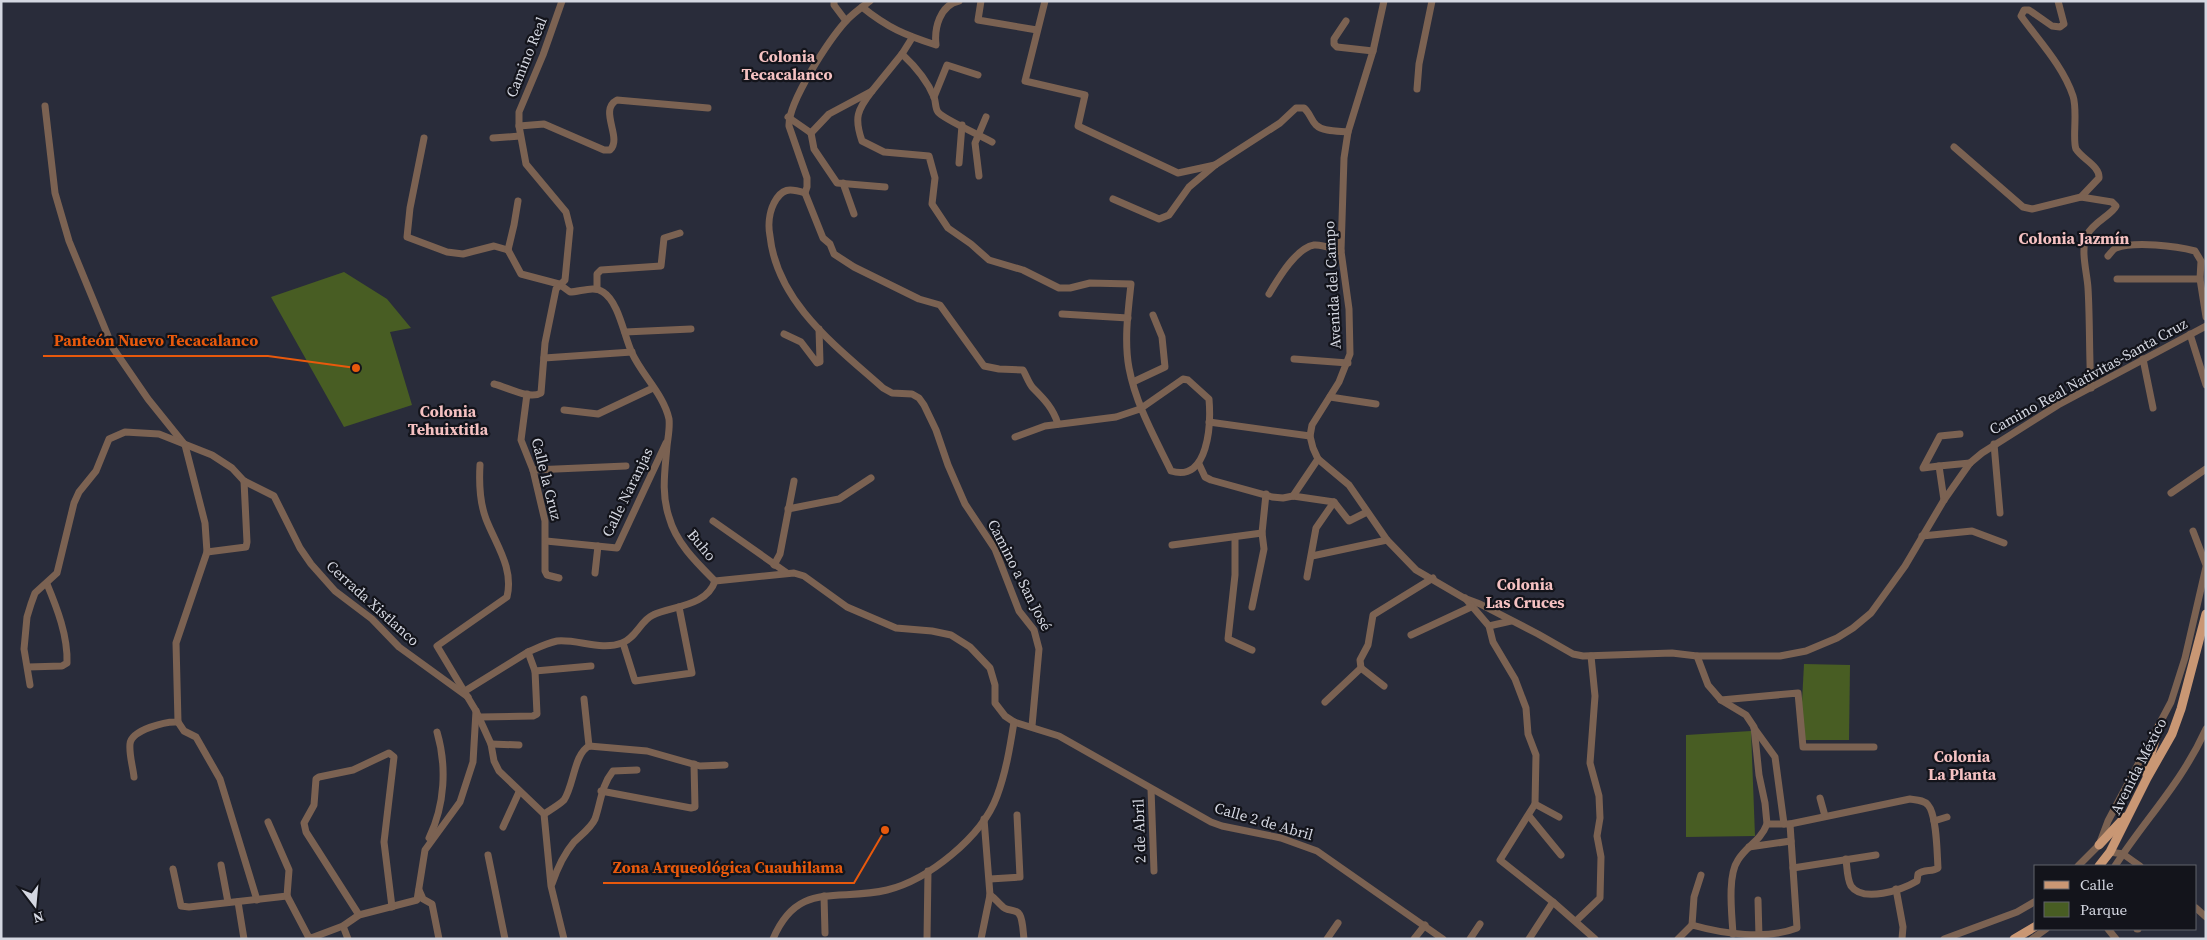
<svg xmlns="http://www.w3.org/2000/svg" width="2207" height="940" viewBox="0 0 2207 940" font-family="'Source Serif 4',serif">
  <rect width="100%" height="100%" fill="#292c3a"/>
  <g fill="#485d23">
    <path d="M 344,272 L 387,299 L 411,328 L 390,332 L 412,405 L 344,427 L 271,297 Z"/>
    <path d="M 1804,664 L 1850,665 L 1849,740 L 1800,740 Z"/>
    <path d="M 1751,731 L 1755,836 L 1686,837 L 1686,735 Z"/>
  </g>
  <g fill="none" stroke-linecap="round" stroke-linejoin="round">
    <g stroke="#7b6252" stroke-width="7">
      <path d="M 834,1 L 834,5 L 846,21"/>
      <path d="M 870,1 C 862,7 852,14 846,21 C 829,40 788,102 789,126 L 807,178 L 807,187 L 805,193 C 789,188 782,188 774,203 C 769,213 768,226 770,236 C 777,303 837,347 883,388 L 892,393 L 912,394 L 919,398 L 924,405 L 936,430 L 948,465 L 965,504 L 995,549 L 1019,611 L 1034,630 L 1039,649 L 1032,726"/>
      <path d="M 981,1 L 978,20 L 1037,30"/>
      <path d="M 1045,1 L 1025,81 L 1085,95 L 1078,126 L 1178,173 L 1215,165"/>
      <path d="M 1384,1 L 1373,51 L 1348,132 L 1344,158 L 1341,251 L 1349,309 L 1350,354 L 1339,382 L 1312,425 L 1310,436 L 1313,448 L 1318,459 L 1349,485 L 1387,540 L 1416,570 L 1464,598 L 1480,604 L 1538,634 L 1573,654 L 1583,656 L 1672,653 L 1697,656 L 1780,656 L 1806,651 L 1837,638 L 1853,628 L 1871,613 L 1905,566 L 1944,500 L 1970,463 L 1982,453 L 2058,405 L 2206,326"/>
      <path d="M 862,7 C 888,28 905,35 936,45 C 934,28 940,5 959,1"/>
      <path d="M 1346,21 L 1334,39 L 1334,44 L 1337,47 L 1373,51"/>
      <path d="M 902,54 C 916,67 927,80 934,97 C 936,102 935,108 938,112 C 943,119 982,136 992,142"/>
      <path d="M 1417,89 L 1419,64 L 1432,1"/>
      <path d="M 872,91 C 857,110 854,118 862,141 L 884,152 L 929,156 L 935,178 L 932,204 L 948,228 L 971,244 L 989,260 L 1023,270 L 1059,288 L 1070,288 L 1090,283 L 1131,284 C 1128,311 1124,341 1129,368 C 1136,405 1155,438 1171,471 C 1209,483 1211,423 1209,399 L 1188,380 L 1183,379 L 1140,409 L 1116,417 L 1045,426 L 1015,437"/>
      <path d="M 934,97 L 947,65 L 978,75"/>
      <path d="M 45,106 L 55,193 L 69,241 L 113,348 L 148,399 L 185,445 L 205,523 L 207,552 L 176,643 L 178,722 C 166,721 131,730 130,744 C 129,755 133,767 134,777"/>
      <path d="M 788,117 L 811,133"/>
      <path d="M 519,126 L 544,124 L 604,150 L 610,150 C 623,138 598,110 617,100 L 708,108"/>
      <path d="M 811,133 L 829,114 L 872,91 L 902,54 L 912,38"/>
      <path d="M 811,133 L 814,149 L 837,183 L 885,187"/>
      <path d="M 424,138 L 410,208 L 407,237 L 447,252 L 463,254 L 494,246 L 508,250"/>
      <path d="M 493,138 L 520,136"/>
      <path d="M 1954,147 L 2023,207 L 2032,209 L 2081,197 L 2099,178 C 2100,166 2082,159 2076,149 C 2072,140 2078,111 2073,96 C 2063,66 2039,41 2021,16 L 2024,10 L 2029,10 L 2052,26 L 2060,27 L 2064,24 L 2058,1"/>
      <path d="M 959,163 L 962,125"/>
      <path d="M 979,176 L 975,143 L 986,117"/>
      <path d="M 843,183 L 854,214"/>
      <path d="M 805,193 L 823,238 L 830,244 L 834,254 L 854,267 L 919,299 L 940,305 L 984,366 L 999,369 L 1023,370 C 1026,375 1029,384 1033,388 C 1044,399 1053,408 1058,424"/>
      <path d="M 2081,197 L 2112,202 L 2116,206 C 2112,215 2093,222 2087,235 C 2080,250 2087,272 2088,288 C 2090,321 2089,355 2091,388"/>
      <path d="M 1113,199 L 1159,219 L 1169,215 L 1189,187 L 1215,165 L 1280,123 L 1296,108 L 1304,108 C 1310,113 1311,120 1316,125 C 1323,132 1339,131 1348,132"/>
      <path d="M 508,250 L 521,274 L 559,284 L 570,292 C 580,292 594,285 603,292 C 619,302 624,336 632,353 C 642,375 664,395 669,419 C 670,428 668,437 667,446 C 665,471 661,493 669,517 C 676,543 697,563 715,581 L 794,573 L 804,576 L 847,607 L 896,628 L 932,631 L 951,635 L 970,647 L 990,668 L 995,685 L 995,703 L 1005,716 L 1014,722 L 1059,736 L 1211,822 L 1222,826 L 1281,838 L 1317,851 L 1443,939"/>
      <path d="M 508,250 L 514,225 L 518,201"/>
      <path d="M 2108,256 C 2111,253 2113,249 2116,248 C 2135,241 2176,246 2195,251 L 2201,261 L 2200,279 L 2206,317"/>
      <path d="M 2117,279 L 2200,279"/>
      <path d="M 597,289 L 597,274 L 601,270 L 661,266 L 664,238 L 680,233"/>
      <path d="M 1269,294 C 1278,279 1296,248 1314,245 C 1322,244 1333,249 1341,251"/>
      <path d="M 1062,314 L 1128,318"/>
      <path d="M 625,332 L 691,329"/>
      <path d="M 784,334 L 801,342 L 817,363 L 820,362 L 819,329"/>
      <path d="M 2190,334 L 2206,385"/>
      <path d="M 544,358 L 632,352"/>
      <path d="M 1294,359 L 1348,363"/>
      <path d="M 2143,359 L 2153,408"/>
      <path d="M 1133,382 L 1165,367 L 1162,337 L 1153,315"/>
      <path d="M 494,384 C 507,387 529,400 541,393 L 545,343 L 556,289 L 565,280 L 570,228 L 566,212 L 526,164 L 519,126 L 519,112 L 543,55 L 562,1"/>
      <path d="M 527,394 L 521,440 L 533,470 L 545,521 L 545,571 L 547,575 L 559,578"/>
      <path d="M 1330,397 L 1376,404"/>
      <path d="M 564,410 L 598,414 L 653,388"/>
      <path d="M 1209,422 L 1310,436"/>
      <path d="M 1994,444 L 2000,513"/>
      <path d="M 1199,464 L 1205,477 L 1211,480 L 1272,497 L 1283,498 L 1293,496 L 1334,502 L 1349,521 L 1367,512"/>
      <path d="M 480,465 C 479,482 480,503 486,519 C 496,545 514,568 507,597 L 437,646 L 476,711 L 491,744 L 494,761 L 499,771 L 544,814 L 551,886 L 564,939"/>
      <path d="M 1939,466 L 1970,463"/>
      <path d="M 533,470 L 626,466"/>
      <path d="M 2171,493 L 2206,469"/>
      <path d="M 1293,496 L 1318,459"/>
      <path d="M 1944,500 L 1939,466 L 1923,468 L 1940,436 L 1960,434"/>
      <path d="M 788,509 L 839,499 L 871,478"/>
      <path d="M 713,521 L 787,573"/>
      <path d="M 2193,531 L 2206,565"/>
      <path d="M 1922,536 L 1972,531 L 2004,543"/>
      <path d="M 1235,537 L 1235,575 L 1228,639 L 1252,650"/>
      <path d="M 546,541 L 617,548 L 666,443"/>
      <path d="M 1172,545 L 1262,533"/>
      <path d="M 207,552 L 246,547 L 247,542 L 244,481"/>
      <path d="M 1312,556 L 1387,540"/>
      <path d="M 774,565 L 780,554 L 794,481"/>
      <path d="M 595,573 L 598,546"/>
      <path d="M 1307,577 L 1316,528 L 1334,502"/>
      <path d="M 1465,598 L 1489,626 L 1493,642 L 1515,679 L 1526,708 L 1528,734 L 1536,755 L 1535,804 L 1500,860 L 1553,902 L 1595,939"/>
      <path d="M 1252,607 L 1264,549 L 1262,533 L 1266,494"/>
      <path d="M 1489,626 L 1511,621"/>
      <path d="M 1411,635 L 1471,607"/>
      <path d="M 623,643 L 635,681 L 692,673 L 679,607"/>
      <path d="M 1697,656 L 1708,685 L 1721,700 L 1746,715 L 1754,727 L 1759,775 L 1765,803 L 1767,824 L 1790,824 L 1910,799 C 1917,800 1924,800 1928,805 C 1937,815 1937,854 1938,868 C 1932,872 1924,869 1918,874 L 1917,881 C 1902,890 1863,903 1851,886 C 1847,879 1847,867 1846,859"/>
      <path d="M 28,667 L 62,666 L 67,663 C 68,636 57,608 47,584"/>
      <path d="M 1361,668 L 1360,660 L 1368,645 L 1373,615 L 1433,578"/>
      <path d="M 535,671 L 591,666"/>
      <path d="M 30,685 L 24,649 L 27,617 L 31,604 L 35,593 L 57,573 L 74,503 L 79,492 L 96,471 L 109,439 L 125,432 L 159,434 L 212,455 L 232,468 L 244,481 L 274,496 L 300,548 L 311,564 L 335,591 L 372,619 L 399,647 L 468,697"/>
      <path d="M 465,691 L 528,652"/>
      <path d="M 584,699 L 589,746"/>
      <path d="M 1721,700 L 1798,693 L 1803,747 L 1874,747"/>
      <path d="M 1325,702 L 1361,668 L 1384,686"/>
      <path d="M 480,717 L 533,716 L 537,714 L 535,671 L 528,652 C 537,648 547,643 557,641 C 578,639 601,651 622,643 C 636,638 641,620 653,615 C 673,606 707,606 715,581"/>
      <path d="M 178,722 L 184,731 L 196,737 L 220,779 L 257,900"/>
      <path d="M 1754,728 L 1775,757 L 1784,824"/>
      <path d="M 491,744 L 519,745"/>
      <path d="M 1151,789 L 1154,871"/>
      <path d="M 601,791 L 691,808 L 695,807 L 694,764"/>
      <path d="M 1820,798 L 1825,816"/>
      <path d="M 1535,804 L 1559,817"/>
      <path d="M 544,814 C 550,810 559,805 564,800 C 574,785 574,754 589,746 L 647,751 L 700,766 L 725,765"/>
      <path d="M 1529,816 L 1561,855"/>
      <path d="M 1934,821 L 1947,817"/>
      <path d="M 503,827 L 519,792"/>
      <path d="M 429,838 C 445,805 447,766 437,732"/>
      <path d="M 1749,847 L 1791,841"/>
      <path d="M 2110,852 L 2123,854 L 2140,866"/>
      <path d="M 488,855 L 505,939"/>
      <path d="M 221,865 L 228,902"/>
      <path d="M 2078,866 L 2099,845 L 2108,821 L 2171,702 L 2185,658 L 2206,567"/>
      <path d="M 2115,866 C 2146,818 2181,784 2206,729"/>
      <path d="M 1793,868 L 1876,855"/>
      <path d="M 173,869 L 181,906 L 189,907 L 287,896 L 289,870 L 268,822"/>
      <path d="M 990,879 L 1020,877 L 1017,815"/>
      <path d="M 552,884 C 557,869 563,855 574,842 C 581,835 591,828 595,819 C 601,802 601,786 613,771 L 637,770"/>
      <path d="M 1896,889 L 1903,927 L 1902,939"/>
      <path d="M 419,890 L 423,899 L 432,904 L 439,939"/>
      <path d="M 990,895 C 996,899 997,902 1002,906 C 1006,911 1012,909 1017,912 C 1023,915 1023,932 1024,939"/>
      <path d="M 287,896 L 308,936 L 311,938 L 343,926 L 359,915 L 417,900 L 425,850 L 460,802 L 473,762 L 476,711"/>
      <path d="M 824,896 L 825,933"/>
      <path d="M 1758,900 L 1759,937"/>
      <path d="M 238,902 L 244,939"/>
      <path d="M 2196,908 L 2206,917"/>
      <path d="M 359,915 L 306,832 L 304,823 L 314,805 L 316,779 L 319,777 L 353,770 L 389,753 L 394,757 L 384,842 L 392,907"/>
      <path d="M 1576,921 L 1600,898 L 1601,857 L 1597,836 L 1600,818 L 1599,796 L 1590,763 L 1595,696 L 1591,656"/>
      <path d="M 1692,925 L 1694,897 L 1701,875"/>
      <path d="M 343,926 L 348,939"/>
      <path d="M 2108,929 L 2116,939"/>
      <path d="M 2137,929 L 2138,929"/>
      <path d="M 1733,934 C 1732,915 1727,876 1738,860 C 1747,845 1760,842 1767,824"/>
      <path d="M 773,939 C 798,880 837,902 887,890 C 928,880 982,837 997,796 C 1006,772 1010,747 1014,722"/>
      <path d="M 927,939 L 928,871"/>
      <path d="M 981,939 L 990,895 L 984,819"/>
      <path d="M 1327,939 L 1338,923"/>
      <path d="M 1414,939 L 1425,925"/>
      <path d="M 1470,939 L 1480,924"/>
      <path d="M 1529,939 L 1553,902"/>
      <path d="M 1678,939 L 1692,925 C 1724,934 1766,940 1797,928 L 1790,824"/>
      <path d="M 1944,939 L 2017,912 L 2036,901"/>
      <path d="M 2032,939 L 2046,929"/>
    </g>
    <g stroke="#c99774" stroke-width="9">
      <path d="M 2147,775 L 2147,767 L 2159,727"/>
      <path d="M 2099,845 L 2125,817"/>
      <path d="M 2099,866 L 2110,852 L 2147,778 L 2172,734 L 2181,709 L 2206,614"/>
      <path d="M 2014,939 L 2036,926"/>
    </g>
  </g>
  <g text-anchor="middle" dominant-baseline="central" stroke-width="4.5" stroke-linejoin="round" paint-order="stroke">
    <g font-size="15" fill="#d4d7e1" stroke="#13141b">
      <text transform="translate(526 57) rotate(-68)">Camino Real</text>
      <text transform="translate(1332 285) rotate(-93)">Avenida del Campo</text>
      <text transform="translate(2088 376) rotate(-29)">Camino Real Nativitas-Santa Cruz</text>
      <text transform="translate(547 479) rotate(76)">Calle la Cruz</text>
      <text transform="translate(627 492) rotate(-64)">Calle Naranjas</text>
      <text transform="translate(702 545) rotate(50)">Buho</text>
      <text transform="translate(1020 575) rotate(63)">Camino a San José</text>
      <text transform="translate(373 603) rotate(42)">Cerrada Xistlanco</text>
      <text transform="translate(2138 766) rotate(-63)">Avenida México</text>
      <text transform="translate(1264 821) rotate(16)">Calle 2 de Abril</text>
      <text transform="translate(1139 831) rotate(-92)">2 de Abril</text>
    </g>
    <g font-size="16" font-weight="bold" fill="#f5c1c1" stroke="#13141b">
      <text x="787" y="56">Colonia<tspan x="787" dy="18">Tecacalanco</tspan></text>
      <text x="2074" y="238">Colonia Jazmín</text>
      <text x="448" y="411">Colonia<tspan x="448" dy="18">Tehuixtitla</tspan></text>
      <text x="1525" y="584">Colonia<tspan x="1525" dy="18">Las Cruces</tspan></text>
      <text x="1962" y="756">Colonia<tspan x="1962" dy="18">La Planta</tspan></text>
    </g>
  </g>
  <path fill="none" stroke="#e8590c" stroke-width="2" d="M356 368L268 356H43M885 830L854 883H603"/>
  <g fill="#e8590c" stroke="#13141b" stroke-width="2">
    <circle cx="356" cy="368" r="5"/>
    <circle cx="885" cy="830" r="5"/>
  </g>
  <g font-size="16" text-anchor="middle" font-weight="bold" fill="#e8590c" stroke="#13141b" stroke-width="4.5" stroke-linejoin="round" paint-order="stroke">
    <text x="156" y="346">Panteón Nuevo Tecacalanco</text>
    <text x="728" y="873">Zona Arqueológica Cuauhilama</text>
  </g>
  <rect width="2207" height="940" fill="none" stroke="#d4d7e1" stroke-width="5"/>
  <rect x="2034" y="865" width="162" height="65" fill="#13141b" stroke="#60626a"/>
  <rect x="2044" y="881" width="25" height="8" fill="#c99774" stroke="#60626a"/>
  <text x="2080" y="890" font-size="15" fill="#d4d7e1">Calle</text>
  <rect x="2044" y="902" width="25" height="15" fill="#485d23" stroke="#60626a"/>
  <text x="2080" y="915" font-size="15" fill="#d4d7e1">Parque</text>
  <g transform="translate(35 905) rotate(164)" stroke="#13141b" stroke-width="4" paint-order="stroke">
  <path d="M0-4L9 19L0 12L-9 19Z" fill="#d4d7e1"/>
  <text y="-8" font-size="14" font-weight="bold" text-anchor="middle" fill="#d4d7e1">N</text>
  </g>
</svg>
